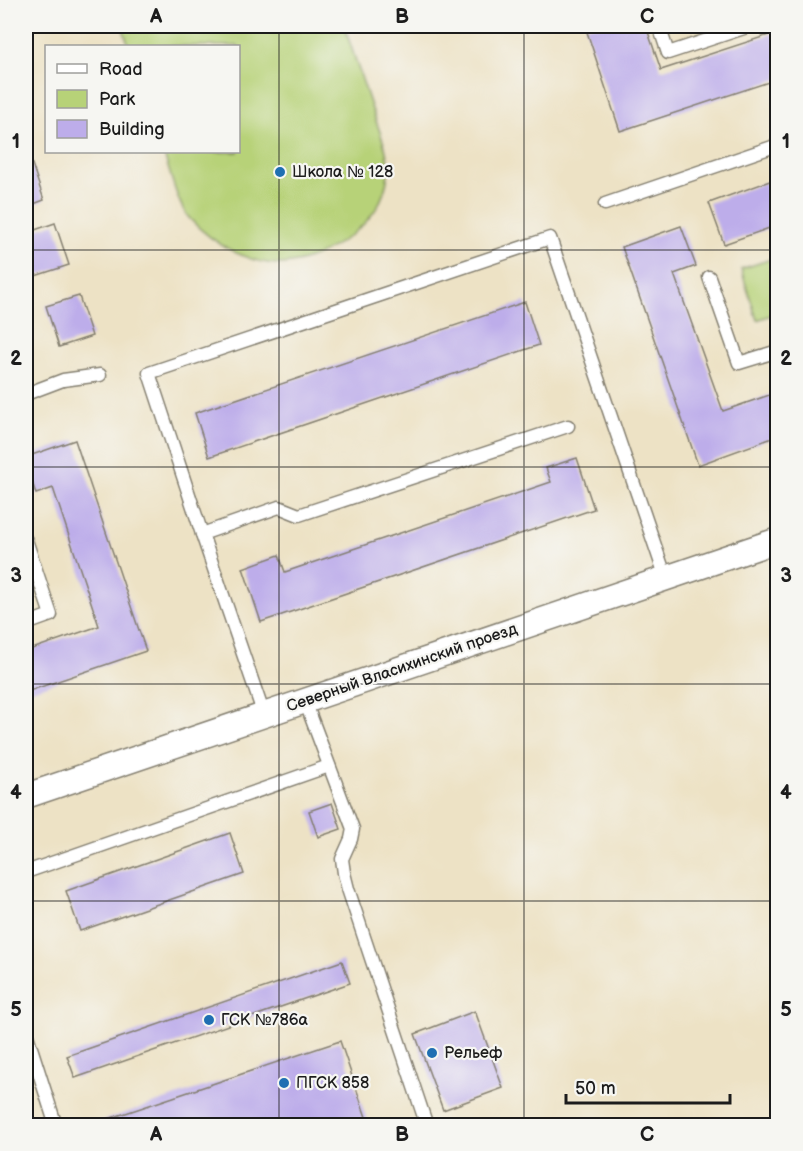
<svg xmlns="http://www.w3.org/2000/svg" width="803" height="1151" viewBox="0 0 803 1151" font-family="'Balsamiq Sans',sans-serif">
  <rect width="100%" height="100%" fill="#f6f6f2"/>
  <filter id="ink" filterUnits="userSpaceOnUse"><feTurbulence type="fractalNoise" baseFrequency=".0167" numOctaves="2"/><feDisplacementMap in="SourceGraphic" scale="12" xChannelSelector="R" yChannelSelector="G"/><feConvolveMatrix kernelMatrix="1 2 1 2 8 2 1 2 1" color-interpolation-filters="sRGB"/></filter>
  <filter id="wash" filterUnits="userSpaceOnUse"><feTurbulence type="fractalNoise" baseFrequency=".008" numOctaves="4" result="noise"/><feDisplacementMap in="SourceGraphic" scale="24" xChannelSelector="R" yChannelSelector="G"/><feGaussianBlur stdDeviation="1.35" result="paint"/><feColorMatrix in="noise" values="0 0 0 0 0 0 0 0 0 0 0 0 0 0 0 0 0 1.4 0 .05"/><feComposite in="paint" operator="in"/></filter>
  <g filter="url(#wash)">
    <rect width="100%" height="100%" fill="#ede2c5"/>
    <g fill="#b7d278" stroke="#6a774a" stroke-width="1.5">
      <path d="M 122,26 L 344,26 C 354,54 363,83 373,112 C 379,131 390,153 388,174 C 385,201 370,222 348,237 C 331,249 312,260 291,263 C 255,269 213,244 190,219 C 177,205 170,170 163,152 L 238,152 L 238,46 L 129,46 Z"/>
      <path d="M 777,257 L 777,313 L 757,320 L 741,269 Z"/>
    </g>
    <g id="blocks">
      <g fill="#bdadea">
        <path d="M 585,26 L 646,26 L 661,70 L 778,32 L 778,79 L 620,131 Z"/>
        <path d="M 26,146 L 44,200 L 26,207 Z"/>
        <path d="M 778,178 L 778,225 L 724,244 L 709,203 Z"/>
        <path d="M 55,223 L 69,265 L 26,279 L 26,233 Z"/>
        <path d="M 681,226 L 696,266 L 674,274 L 723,411 L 778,392 L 778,436 L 698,465 L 622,247 Z"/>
        <path d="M 79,296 L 92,336 L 59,347 L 46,306 Z"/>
        <path d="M 525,302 L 539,345 L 209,457 L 195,413 Z"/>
        <path d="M 75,440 L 146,651 L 26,692 L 26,651 L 99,626 L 53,488 L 36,494 L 26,463 L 26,457 Z"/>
        <path d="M 577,458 L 594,509 L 261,622 L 243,568 L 279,555 L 285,572 L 551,482 L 546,468 Z"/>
        <path d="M 332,803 L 341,829 L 318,837 L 309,811 Z"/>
        <path d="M 230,833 L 244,874 L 80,931 L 66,891 Z"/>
        <path d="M 342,961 L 350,983 L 75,1078 L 67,1056 Z"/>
        <path d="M 475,1011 L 503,1088 L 443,1110 L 415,1034 Z"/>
        <path d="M 340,1041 L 369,1126 L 90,1126 L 90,1125 Z"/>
      </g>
    </g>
  </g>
  <g filter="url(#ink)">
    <use href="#blocks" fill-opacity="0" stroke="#847f70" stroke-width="1.5"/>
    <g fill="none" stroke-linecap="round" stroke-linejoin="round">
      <g stroke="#847f70" stroke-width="15">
        <g id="lane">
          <path d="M 659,26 L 668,53 L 750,26"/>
          <path d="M 605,204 L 778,145"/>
          <path d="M 709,277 L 739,363 L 778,351"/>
          <path d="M 26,394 L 63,380 L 100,375"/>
          <path d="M 202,534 L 149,373 L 550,238 L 666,578"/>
          <path d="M 26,540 L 51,615 L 26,624"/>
          <path d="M 305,701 L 353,829 L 351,839 L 342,859 L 344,873 L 348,889 L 427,1126"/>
          <path d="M 264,715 L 202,534 L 279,507 L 299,515 L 568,426"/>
          <path d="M 26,872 L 329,766"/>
          <path d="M 26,1032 L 56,1126"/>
        </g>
      </g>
      <g stroke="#847f70" stroke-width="27">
        <path id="street" d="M 26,796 L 778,540"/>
      </g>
      <use href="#lane" stroke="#fff" stroke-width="12"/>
      <use href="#street" stroke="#fff" stroke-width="24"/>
    </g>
  </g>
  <path fill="none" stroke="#1c1c1c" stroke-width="1.5" stroke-opacity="0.55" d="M 279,26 L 279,1126M 524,26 L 524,1126M 26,250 L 778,250M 26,467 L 778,467M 26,684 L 778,684M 26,901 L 778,901"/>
  <g fill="#1f6fb2" stroke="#f6f6f2" stroke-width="2">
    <circle cx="280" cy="172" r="6"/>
    <circle cx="209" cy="1020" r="6"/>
    <circle cx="432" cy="1053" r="6"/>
    <circle cx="284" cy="1083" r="6"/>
  </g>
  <g text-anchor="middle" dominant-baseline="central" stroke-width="4.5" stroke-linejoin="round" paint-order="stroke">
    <g font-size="16" fill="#1c1c1c" stroke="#f6f6f2" text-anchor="start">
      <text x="292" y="172">Школа № 128</text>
      <text x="221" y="1020">ГСК №786а</text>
      <text x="444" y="1053">Рельеф</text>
      <text x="296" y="1083">ПГСК 858</text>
    </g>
    <g font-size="16" fill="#1c1c1c" stroke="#f6f6f2">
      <text transform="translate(402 668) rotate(-19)">Северный Власихинский проезд</text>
    </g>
  </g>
  <rect width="803" height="1151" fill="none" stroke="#f6f6f2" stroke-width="66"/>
  <rect x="45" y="45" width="195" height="108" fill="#f6f6f2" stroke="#9f9f9c" stroke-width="1.5"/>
  <rect x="57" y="64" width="30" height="9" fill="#ffffff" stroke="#9f9f9c" stroke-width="1.5"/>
  <text x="99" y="75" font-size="18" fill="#1c1c1c">Road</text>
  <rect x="57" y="90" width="30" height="18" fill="#b7d278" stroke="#9f9f9c" stroke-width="1.5"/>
  <text x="99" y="105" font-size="18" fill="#1c1c1c">Park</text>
  <rect x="57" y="120" width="30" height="18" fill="#bdadea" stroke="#9f9f9c" stroke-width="1.5"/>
  <text x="99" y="135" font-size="18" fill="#1c1c1c">Building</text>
  <path d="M566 1094v9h164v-9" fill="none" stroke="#1c1c1c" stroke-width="3"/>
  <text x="575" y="1094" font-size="18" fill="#1c1c1c" stroke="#f6f6f2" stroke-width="4.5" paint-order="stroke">50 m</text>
  <rect x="33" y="33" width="737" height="1085" fill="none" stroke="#1c1c1c" stroke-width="2"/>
  <g font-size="20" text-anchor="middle" font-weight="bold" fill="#1c1c1c">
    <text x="156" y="23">A</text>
    <text x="402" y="23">B</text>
    <text x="647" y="23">C</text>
    <text x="16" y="148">1</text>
    <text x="786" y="148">1</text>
    <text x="16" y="365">2</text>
    <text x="786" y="365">2</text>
    <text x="16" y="582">3</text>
    <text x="786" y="582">3</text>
    <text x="16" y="799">4</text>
    <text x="786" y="799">4</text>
    <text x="16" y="1016">5</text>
    <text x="786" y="1016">5</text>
    <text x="156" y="1141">A</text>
    <text x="402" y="1141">B</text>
    <text x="647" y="1141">C</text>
  </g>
</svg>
